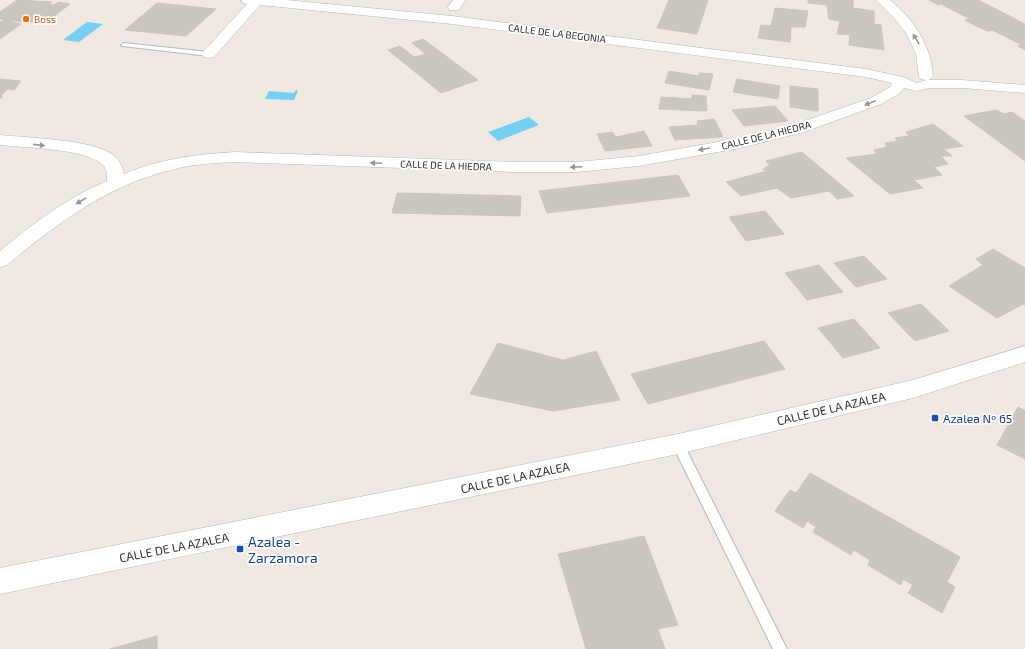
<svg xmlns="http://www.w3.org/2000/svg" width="1025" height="649" viewBox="0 0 1025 649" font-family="'Exo 2',sans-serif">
  <rect width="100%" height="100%" fill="#efe9e1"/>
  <g fill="#75cff0">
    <path d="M 87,22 L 103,24 L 79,42 L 63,40 Z"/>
    <path d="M 296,90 L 298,91 L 294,100 L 265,99 L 269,91 L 294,93 Z"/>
    <path d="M 529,117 L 539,125 L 498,141 L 488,132 Z"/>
  </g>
  <g fill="#cbc7bf" stroke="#cbc5ba">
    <path d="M 17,0 L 52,2 L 49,5 L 54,5 L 59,2 L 70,4 L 48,21 L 41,20 L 38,22 L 13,21 L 10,22 L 21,24 L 0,39 L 0,22 L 6,20 L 0,19 L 0,12 Z"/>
    <path d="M 669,0 L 708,0 L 697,34 L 657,28 Z"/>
    <path d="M 808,0 L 853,0 L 853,8 L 874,11 L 874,24 L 881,25 L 884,50 L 849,45 L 850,35 L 837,34 L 840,21 L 829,19 L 827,5 L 808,3 Z"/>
    <path d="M 929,0 L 978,0 L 1025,24 L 1025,50 L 1018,46 L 1022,45 L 992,30 L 988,31 L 978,27 L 965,20 L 970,19 L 941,4 L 938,5 Z"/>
    <path d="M 157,3 L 216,9 L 186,36 L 125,30 Z"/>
    <path d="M 775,8 L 808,11 L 805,27 L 791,27 L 790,42 L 758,38 L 761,25 L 771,26 Z"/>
    <path d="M 423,39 L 478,80 L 441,93 L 388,50 L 400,46 L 414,57 L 426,54 L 412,43 Z"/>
    <path d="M 669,71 L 698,76 L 700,73 L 713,74 L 709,90 L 665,83 Z"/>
    <path d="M 0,79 L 21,81 L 14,90 L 8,89 L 0,96 L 3,96 L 0,99 Z"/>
    <path d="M 737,79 L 780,86 L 778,99 L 733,92 Z"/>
    <path d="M 790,86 L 818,89 L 818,111 L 790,107 Z"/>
    <path d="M 692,95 L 706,96 L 707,111 L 659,109 L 661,97 L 692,99 Z"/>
    <path d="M 775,106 L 788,121 L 744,126 L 732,110 Z"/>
    <path d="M 996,110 L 1004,114 L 1012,112 L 1025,121 L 1025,161 L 964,116 Z"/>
    <path d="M 714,119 L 723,137 L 675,140 L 669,127 L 698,125 L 697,121 Z"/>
    <path d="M 933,124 L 963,146 L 944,149 L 952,156 L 941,156 L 948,164 L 934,167 L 942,175 L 914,180 L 923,188 L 890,194 L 846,158 L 877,154 L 874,150 L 887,147 L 885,143 L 898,141 L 895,138 L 909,136 L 906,132 Z"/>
    <path d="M 644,131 L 652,146 L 605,151 L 597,134 L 612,132 L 616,137 Z"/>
    <path d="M 802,152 L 854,196 L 837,199 L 829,191 L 791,198 L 777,188 L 741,196 L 726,182 L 767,171 L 763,169 L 770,165 L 766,161 Z"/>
    <path d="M 678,175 L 690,196 L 547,213 L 539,191 Z"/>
    <path d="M 397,193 L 521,196 L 520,216 L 392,213 Z"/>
    <path d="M 765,211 L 784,234 L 746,241 L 729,217 Z"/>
    <path d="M 993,249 L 1025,268 L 1025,305 L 1023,304 L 997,318 L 949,286 L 983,265 L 976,259 Z"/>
    <path d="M 864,256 L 887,279 L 856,287 L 834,263 Z"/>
    <path d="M 819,265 L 843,292 L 807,300 L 785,273 Z"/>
    <path d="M 921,304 L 949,331 L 915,341 L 888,313 Z"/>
    <path d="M 854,319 L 880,348 L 843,358 L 818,328 Z"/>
    <path d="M 764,341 L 785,369 L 648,404 L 631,374 Z"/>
    <path d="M 498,343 L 563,360 L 596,351 L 620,400 L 553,411 L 470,394 Z"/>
    <path d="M 1018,407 L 1025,411 L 1025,459 L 997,445 Z"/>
    <path d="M 810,473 L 960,557 L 947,582 L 955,587 L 942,613 L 908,593 L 913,585 L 903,579 L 901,585 L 868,565 L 870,560 L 854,550 L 851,555 L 813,532 L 816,527 L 807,521 L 803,528 L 775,511 L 790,490 L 796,493 Z"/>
    <path d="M 644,536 L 678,625 L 658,629 L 665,649 L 586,649 L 558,554 Z"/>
    <path d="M 157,636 L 157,649 L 110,649 Z"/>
  </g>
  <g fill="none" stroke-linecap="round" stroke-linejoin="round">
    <g stroke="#b4b7c1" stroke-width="2">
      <g id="service">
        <path d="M 124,43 L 209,52 L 212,54 L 209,56 L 122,46 L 121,45 Z"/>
        <path d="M 678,439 L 682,441 L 787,649 L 773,649 L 672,444 L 674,441 Z"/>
      </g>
    </g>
    <g stroke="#b4b7c1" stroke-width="1">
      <g id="minor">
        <path d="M 241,0 L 286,0 L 452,16 L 866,69 L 903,77 L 917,83 L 926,80 L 921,79 L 919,76 L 916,54 L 906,33 L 894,18 L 876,0 L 890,0 C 914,20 931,45 933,76 L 929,80 L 962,80 L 1025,85 L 1025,93 L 962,88 L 929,88 L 917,91 L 904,88 L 900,93 L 881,104 L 804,132 L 740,148 L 639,166 L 577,172 L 514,172 L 235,162 C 214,163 192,164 171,170 C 108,185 56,224 7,265 L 0,267 L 0,251 C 32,224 67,198 107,181 L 107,172 L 104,166 C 88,148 25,148 0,145 L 0,135 C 27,138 93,139 113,155 C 119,160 123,167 124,174 C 159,159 197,154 235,152 L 514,162 L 577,162 L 639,156 L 740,138 L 793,125 L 871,98 L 890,87 L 892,83 L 866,77 L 452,24 L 260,5 L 214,57 L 209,58 L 204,57 L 202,54 L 204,51 L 247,4 L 243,3 Z"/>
        <path d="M 453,0 L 465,0 L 459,10 L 449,10 L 448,7 Z"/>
        <path d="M 1025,346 L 1025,362 L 913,398 L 678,454 L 0,594 L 0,568 L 678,434 L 913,380 Z"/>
      </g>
    </g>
    <use href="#service" fill="#fff" fill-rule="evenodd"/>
    <use href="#minor" fill="#fff" fill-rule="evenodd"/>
  </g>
  <defs><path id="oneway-solid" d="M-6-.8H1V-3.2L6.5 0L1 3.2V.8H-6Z"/></defs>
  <g fill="#969696">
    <use href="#oneway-solid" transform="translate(916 39) rotate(-121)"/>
    <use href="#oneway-solid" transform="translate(870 103) rotate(158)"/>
    <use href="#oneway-solid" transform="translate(39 145) rotate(6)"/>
    <use href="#oneway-solid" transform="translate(704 149) rotate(170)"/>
    <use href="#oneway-solid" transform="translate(376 163) rotate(-178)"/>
    <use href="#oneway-solid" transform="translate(576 167) rotate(178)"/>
    <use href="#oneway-solid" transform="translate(81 201) rotate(149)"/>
  </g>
  <circle fill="#e8710a" stroke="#fff" stroke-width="1.5" cx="26" cy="19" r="4"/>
  <g fill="#1a4fb4" stroke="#fff" stroke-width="1.5">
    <rect x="931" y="414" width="8" height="8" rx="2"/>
    <rect x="236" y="545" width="8" height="8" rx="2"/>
  </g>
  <g text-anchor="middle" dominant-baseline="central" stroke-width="3.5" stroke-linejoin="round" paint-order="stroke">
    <g font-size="10" fill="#c56008" stroke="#fff" text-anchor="start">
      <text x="34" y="19">Boss</text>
    </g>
    <g font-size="10" fill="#2e2e2e" stroke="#fff">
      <text transform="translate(557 33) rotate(7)">CALLE DE LA BEGONIA</text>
      <text transform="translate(766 135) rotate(-14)">CALLE DE LA HIEDRA</text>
      <text transform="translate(446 165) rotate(2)">CALLE DE LA HIEDRA</text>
    </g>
    <g font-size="12" fill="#2e2e2e" stroke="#fff">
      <text transform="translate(831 408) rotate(-13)">CALLE DE LA AZALEA</text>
      <text transform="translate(515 477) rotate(-12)">CALLE DE LA AZALEA</text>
      <text transform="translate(174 547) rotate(-11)">CALLE DE LA AZALEA</text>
    </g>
    <g font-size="12" fill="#164399" stroke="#fff" text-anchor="start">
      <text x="943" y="418">Azalea Nº 65</text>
    </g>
    <g font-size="14" fill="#164399" stroke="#fff" text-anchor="start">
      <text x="248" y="541">Azalea -<tspan x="248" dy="16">Zarzamora</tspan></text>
    </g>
  </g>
</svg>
